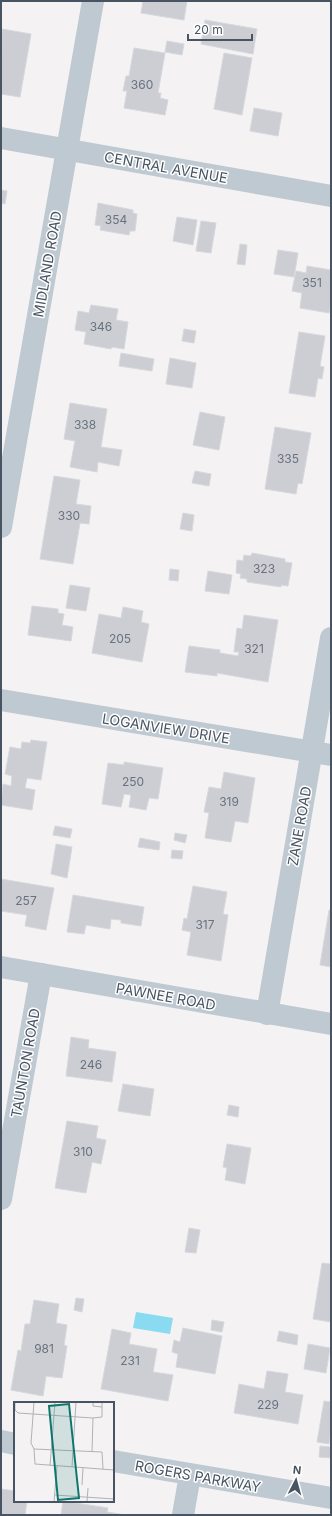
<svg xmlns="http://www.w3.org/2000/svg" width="332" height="1516" viewBox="0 0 332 1516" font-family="Inter,sans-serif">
  <rect width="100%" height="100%" fill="#f4f2f2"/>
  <path fill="#8adaf2" d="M 136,1312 L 173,1318 L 170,1334 L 133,1328 Z"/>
  <g fill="#ccced4" stroke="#d5d8dd">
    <path d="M 143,1 L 187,1 L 184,20 L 141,13 Z"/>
    <path d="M 205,20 L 257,29 L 253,54 L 201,44 Z"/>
    <path d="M 2,29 L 31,34 L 20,97 L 1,94 Z"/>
    <path d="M 167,41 L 184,44 L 182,55 L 165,52 Z"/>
    <path d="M 134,48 L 165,53 L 158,93 L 161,93 L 160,98 L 168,100 L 165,115 L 124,108 L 127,91 L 123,91 L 126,76 L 129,76 Z"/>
    <path d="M 224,53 L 252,58 L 242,115 L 214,109 Z"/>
    <path d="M 254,108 L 282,113 L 278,136 L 250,131 Z"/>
    <path d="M 1,190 L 7,191 L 5,204 L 2,203 L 1,210 Z"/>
    <path d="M 98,203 L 133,210 L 133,213 L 137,214 L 135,231 L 130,231 L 129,235 L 100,230 L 101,226 L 95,225 Z"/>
    <path d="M 177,217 L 197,220 L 193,245 L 173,241 Z"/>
    <path d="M 201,221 L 216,223 L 211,253 L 196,251 Z"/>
    <path d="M 240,244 L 247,245 L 245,265 L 237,264 Z"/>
    <path d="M 278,250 L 298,253 L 294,277 L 274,274 Z"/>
    <path d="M 307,266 L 331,270 L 331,303 L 329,313 L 300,308 L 302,293 L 292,291 L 296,271 L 306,273 Z"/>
    <path d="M 91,305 L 118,309 L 116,320 L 128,322 L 124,349 L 112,347 L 111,349 L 84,344 L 86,332 L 75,330 L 78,311 L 89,313 Z"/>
    <path d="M 184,329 L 196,331 L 194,343 L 182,341 Z"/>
    <path d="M 299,332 L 325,336 L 320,366 L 324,367 L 322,379 L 318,378 L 315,397 L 289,393 Z"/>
    <path d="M 121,353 L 154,359 L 152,371 L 119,366 Z"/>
    <path d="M 170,358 L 196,363 L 192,388 L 166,384 Z"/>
    <path d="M 70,403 L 107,409 L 101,447 L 122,450 L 119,466 L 98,462 L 97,472 L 70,467 L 75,441 L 64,439 Z"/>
    <path d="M 200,412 L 225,417 L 219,450 L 193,445 Z"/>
    <path d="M 275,427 L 311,433 L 302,484 L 298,483 L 296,494 L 265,489 Z"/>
    <path d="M 195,471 L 211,474 L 209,486 L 192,483 Z"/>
    <path d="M 54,476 L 80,480 L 76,504 L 91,506 L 89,524 L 80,523 L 73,564 L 40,559 Z"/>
    <path d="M 183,513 L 194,515 L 192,531 L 180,529 Z"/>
    <path d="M 252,553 L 285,559 L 285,562 L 292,563 L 288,586 L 281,585 L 281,587 L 247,582 L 247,579 L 240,578 L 241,574 L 236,573 L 237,560 L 243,561 L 244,555 L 251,556 Z"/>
    <path d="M 170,569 L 179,570 L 178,581 L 169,580 Z"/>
    <path d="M 208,571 L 232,575 L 229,594 L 205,591 Z"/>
    <path d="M 70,585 L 90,588 L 86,611 L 66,608 Z"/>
    <path d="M 32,606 L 58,609 L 58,613 L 64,614 L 62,625 L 73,627 L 71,641 L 28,635 Z"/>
    <path d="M 123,607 L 143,611 L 141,622 L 149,624 L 142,662 L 92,653 L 99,614 L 121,618 Z"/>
    <path d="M 244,615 L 278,620 L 268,682 L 217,673 L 217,676 L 185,672 L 189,646 L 220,650 L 220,653 L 238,656 L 239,652 L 234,652 L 237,628 L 242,629 Z"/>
    <path d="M 31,740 L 47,742 L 41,780 L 27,778 L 25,788 L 35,790 L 32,810 L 1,805 L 3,784 L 11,786 L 12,776 L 5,774 L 10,747 L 21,749 L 22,742 L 30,743 Z"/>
    <path d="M 124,762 L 163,768 L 158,799 L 149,798 L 146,810 L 129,807 L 131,795 L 124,794 L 121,807 L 102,804 L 108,763 L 124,765 Z"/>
    <path d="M 224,772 L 255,778 L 248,823 L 235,821 L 231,842 L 205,838 L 209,813 L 204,812 L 209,787 L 221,789 Z"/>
    <path d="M 55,826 L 72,829 L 70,838 L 53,835 Z"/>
    <path d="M 175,833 L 187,835 L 185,843 L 174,840 Z"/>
    <path d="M 140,838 L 160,842 L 159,850 L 138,847 Z"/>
    <path d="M 56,844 L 72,847 L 67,878 L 51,874 Z"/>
    <path d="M 172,850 L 183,851 L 182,859 L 171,858 Z"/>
    <path d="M 1,879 L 54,888 L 46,930 L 25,926 L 27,915 L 1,911 Z"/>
    <path d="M 193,886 L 227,892 L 223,914 L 228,915 L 221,961 L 187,955 L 191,932 L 182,930 L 184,918 L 187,919 Z"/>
    <path d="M 73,895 L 144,907 L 141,926 L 121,923 L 121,920 L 111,919 L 110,929 L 86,925 L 84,934 L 67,932 Z"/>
    <path d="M 329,910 L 331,910 L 331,967 L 320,965 Z"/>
    <path d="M 71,1037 L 89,1040 L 88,1048 L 116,1052 L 112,1082 L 66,1076 Z"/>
    <path d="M 123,1084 L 154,1089 L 150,1116 L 118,1111 Z"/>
    <path d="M 229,1105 L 239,1107 L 238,1117 L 227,1115 Z"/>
    <path d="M 67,1121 L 98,1126 L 96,1138 L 106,1140 L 101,1164 L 92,1162 L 86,1193 L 55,1188 Z"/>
    <path d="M 227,1144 L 251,1148 L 245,1184 L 225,1180 L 227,1168 L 223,1167 Z"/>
    <path d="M 189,1228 L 200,1230 L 196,1253 L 185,1252 Z"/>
    <path d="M 322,1263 L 331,1264 L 331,1322 L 313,1319 Z"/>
    <path d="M 76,1298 L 84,1299 L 82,1312 L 74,1310 Z"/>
    <path d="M 34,1300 L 59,1304 L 56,1323 L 67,1325 L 64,1345 L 67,1346 L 62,1378 L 46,1376 L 43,1396 L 11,1390 L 18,1350 L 21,1351 L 25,1324 L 30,1324 Z"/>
    <path d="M 212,1320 L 224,1322 L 222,1332 L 211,1330 Z"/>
    <path d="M 183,1328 L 222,1336 L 215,1374 L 176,1367 L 178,1354 L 172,1352 L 174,1340 L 180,1342 Z"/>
    <path d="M 112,1329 L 131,1333 L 129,1344 L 157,1349 L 153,1372 L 173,1375 L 168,1401 L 101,1389 Z"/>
    <path d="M 279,1331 L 298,1335 L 297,1345 L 277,1341 Z"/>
    <path d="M 308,1344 L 330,1348 L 326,1373 L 304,1369 Z"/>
    <path d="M 267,1371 L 288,1374 L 285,1392 L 303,1395 L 298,1424 L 234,1413 L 239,1384 L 264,1389 Z"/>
    <path d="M 324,1401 L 331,1402 L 331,1429 L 329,1444 L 317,1442 Z"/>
    <path d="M 320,1446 L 331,1447 L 331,1458 L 319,1457 Z"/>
    <path d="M 1,1489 L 15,1491 L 15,1501 L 27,1501 L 25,1515 L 1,1515 Z"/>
    <path d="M 63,1501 L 108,1508 L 107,1512 L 125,1515 L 61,1515 Z"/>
  </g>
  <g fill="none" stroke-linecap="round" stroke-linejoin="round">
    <g stroke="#bfc9d2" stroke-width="22">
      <path d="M 1,138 L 331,196"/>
      <path d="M 1,527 L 93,1"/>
      <path d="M 1,700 L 331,755"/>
      <path d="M 1,967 L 331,1024"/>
      <path d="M 267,1014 L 331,638"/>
      <path d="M 1,1199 L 41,974"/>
      <path d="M 1,1441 L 15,1444"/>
      <path d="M 113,1461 L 331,1498"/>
      <path d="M 183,1515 L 190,1475"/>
    </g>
  </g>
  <g text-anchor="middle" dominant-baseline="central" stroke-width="3" stroke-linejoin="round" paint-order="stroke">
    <g font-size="12" fill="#69727e">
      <text x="142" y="84">360</text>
      <text x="116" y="219">354</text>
      <text x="312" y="282">351</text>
      <text x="101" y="326">346</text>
      <text x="85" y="424">338</text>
      <text x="288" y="458">335</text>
      <text x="69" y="515">330</text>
      <text x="264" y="568">323</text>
      <text x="120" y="638">205</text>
      <text x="254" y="648">321</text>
      <text x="133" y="781">250</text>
      <text x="229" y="801">319</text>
      <text x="26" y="900">257</text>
      <text x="205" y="924">317</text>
      <text x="91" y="1064">246</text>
      <text x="83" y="1151">310</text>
      <text x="44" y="1348">981</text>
      <text x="130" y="1360">231</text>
      <text x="268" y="1404">229</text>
    </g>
    <g font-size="14" fill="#485461" stroke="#fff">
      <text transform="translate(166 167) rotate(10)">CENTRAL AVENUE</text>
      <text transform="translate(47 264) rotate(-80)">MIDLAND ROAD</text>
      <text transform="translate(166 728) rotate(9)">LOGANVIEW DRIVE</text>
      <text transform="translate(299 826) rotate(-80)">ZANE ROAD</text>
      <text transform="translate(166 996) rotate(10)">PAWNEE ROAD</text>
      <text transform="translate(25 1063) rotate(-80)">TAUNTON ROAD</text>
      <text transform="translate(198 1476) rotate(10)">ROGERS PARKWAY</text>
    </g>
  </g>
  <g transform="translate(14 1402)">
    <rect width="100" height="100" fill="#f4f2f2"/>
    <path fill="none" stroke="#afb3b8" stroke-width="1" d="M 1,0 L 1,8 L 4,11 L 79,16M 20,0 L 17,41 L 20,47 L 21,62 L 100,68M 79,0 L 79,4 L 88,5M 20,47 L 88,50 L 89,67M 78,50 L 79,16 L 88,15 L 88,0M 36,64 L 41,0M 58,65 L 62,0M 68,83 L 69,66M 41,93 L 100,97M 40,100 L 43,64M 73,100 L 74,86"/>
    <path fill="#0f766e" fill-opacity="0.15" stroke="#0f766e" stroke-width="2" d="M 55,2 L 65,96 L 44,98 L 35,4 Z"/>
    <rect width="100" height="100" fill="none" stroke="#485461" stroke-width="2"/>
  </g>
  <rect width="332" height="1516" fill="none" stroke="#485461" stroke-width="4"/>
  <g transform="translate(296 1480) rotate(6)" stroke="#ffffff" stroke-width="3" paint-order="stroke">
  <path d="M0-3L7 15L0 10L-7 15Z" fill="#485461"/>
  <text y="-6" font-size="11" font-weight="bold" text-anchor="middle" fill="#485461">N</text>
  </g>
  <path d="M188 34v6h64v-6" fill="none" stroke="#485461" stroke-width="2"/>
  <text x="194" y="34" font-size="12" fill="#485461" stroke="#ffffff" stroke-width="3" paint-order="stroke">20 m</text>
</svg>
